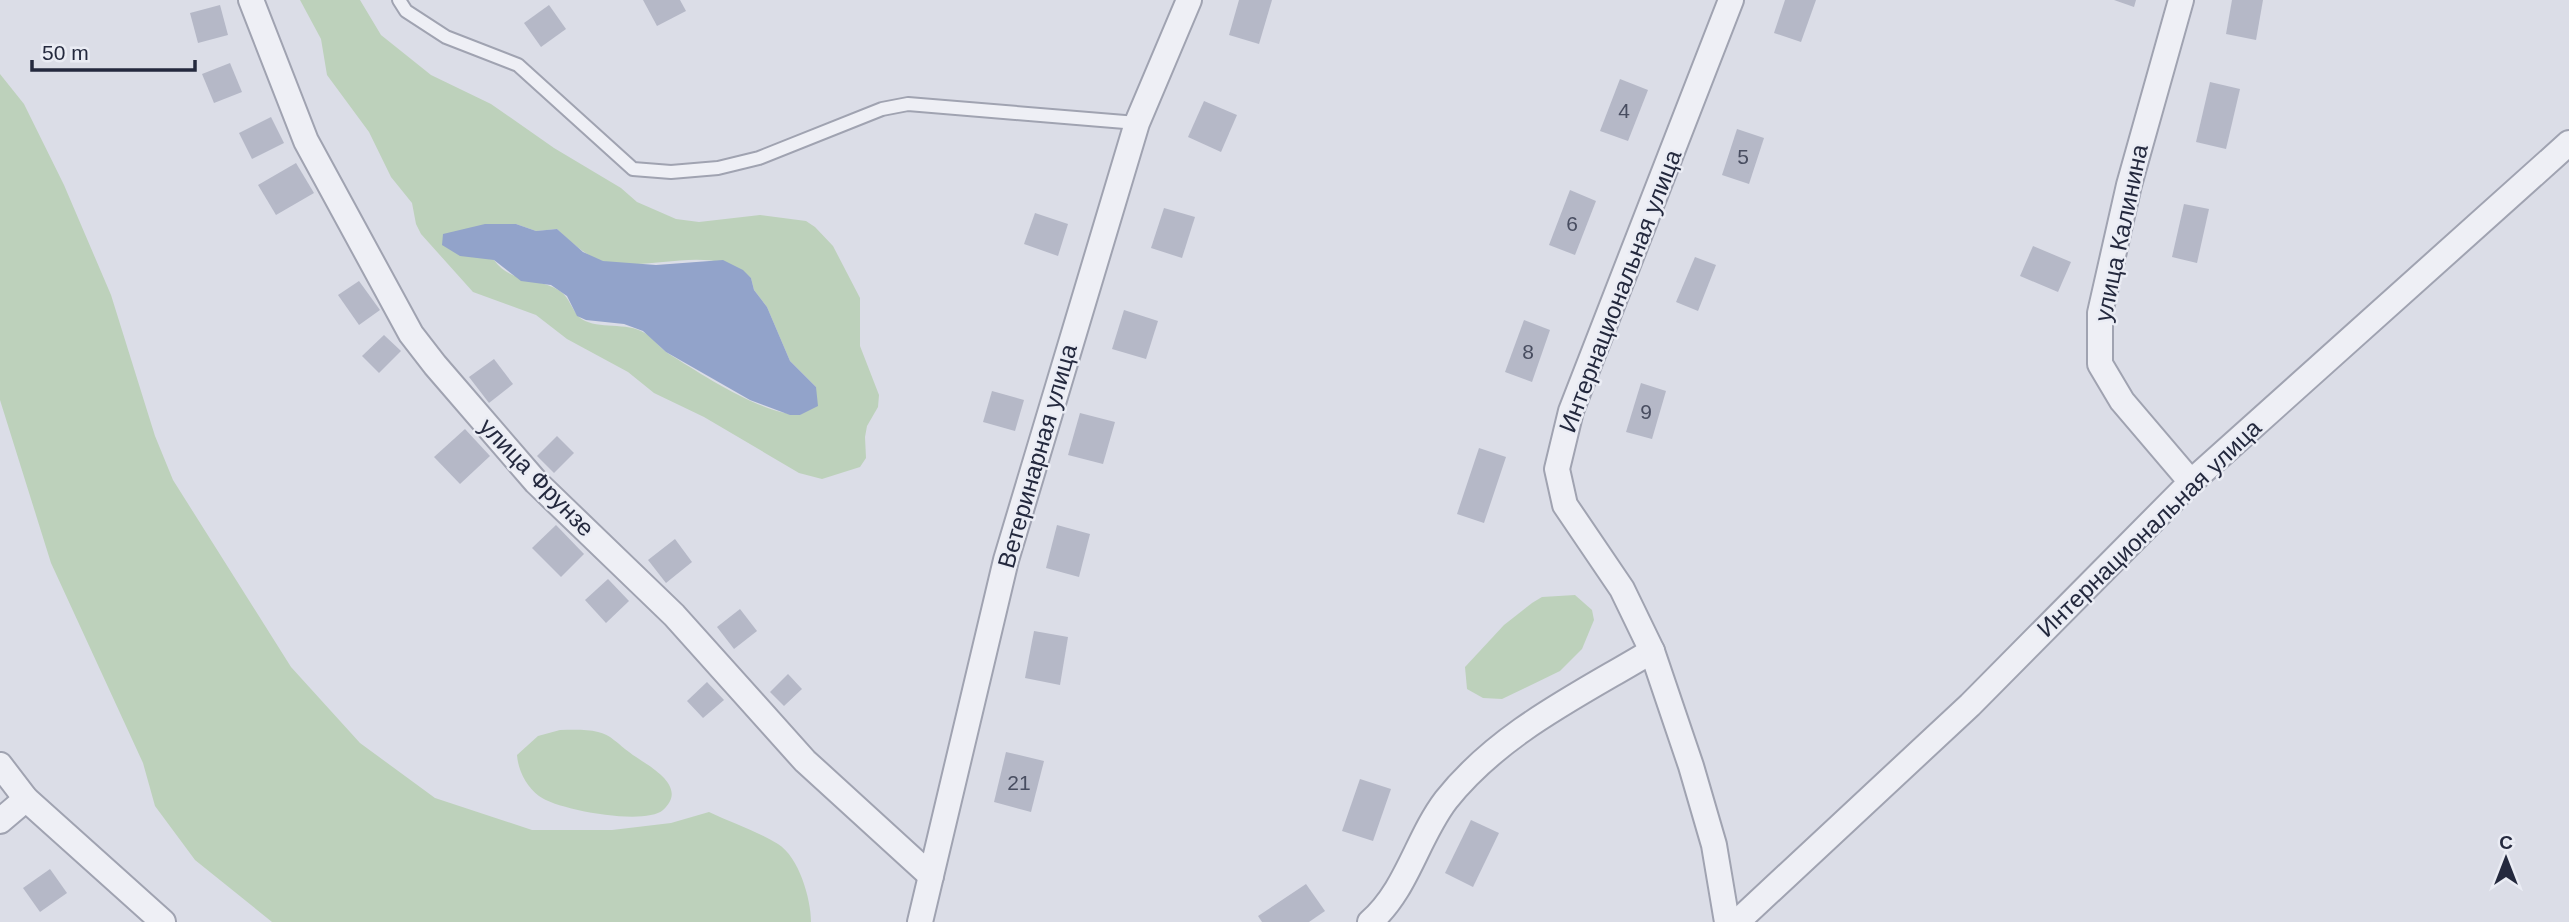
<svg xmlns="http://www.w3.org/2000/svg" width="2569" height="922" viewBox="0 0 2569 922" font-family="Helvetica,sans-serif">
  <rect width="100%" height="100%" fill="#dbdde7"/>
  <g fill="#bdd1bb" fill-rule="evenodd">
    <path d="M 300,0 L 360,0 L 381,35 L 431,75 L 491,104 L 554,148 L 621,188 L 637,202 L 676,219 L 699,222 L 760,215 L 806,221 L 815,227 L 833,246 L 860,298 L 860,346 L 879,395 L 878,407 L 867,426 L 865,437 L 866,458 L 860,467 L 822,479 L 799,473 L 704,417 L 654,393 L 628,372 L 567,339 L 536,315 L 473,292 L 421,234 L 416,224 L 412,203 L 391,177 L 369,132 L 327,75 L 321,39 ZM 485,224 L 516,224 L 536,231 L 557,229 C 571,242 584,255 602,261 C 650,274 711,241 751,278 L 754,290 L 767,307 L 790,361 L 816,387 L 800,415 C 761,414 703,375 669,354 C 659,348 653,336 641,331 C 622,322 594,330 579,317 C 571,309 570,298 560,291 C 539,277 511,284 494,260 C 488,252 487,234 485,224 Z"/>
    <path d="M 0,74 L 24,104 L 64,185 L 111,295 L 155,436 L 173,480 L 291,667 L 360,743 L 435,798 L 532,830 L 612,830 L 671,823 L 709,812 C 732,823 757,831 778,844 C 799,857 811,899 811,922 L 272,922 L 195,860 L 155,806 L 143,763 L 51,563 L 0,400 Z"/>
    <path d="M 1575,595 L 1592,610 L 1594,620 L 1582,649 L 1560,671 L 1502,699 L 1483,698 L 1467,689 L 1465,667 L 1504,625 L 1532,603 L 1542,597 Z"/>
    <path d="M 560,730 C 572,730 586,729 598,732 C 610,734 619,745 629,752 C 644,764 691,785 663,810 C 645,826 557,810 539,796 C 526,786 518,770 517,755 L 538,736 Z"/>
  </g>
  <path fill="#92a3ca" d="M 485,224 L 516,224 L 536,231 L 557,229 L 583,252 L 603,261 L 656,265 L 723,260 L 743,270 L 751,278 L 754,290 L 767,307 L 790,361 L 816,387 L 818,406 L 800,415 L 790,415 L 750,400 L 666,352 L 643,331 L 624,324 L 586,320 L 577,316 L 567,296 L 551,285 L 521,281 L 494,260 L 460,256 L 442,245 L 443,234 Z"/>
  <g fill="#b5b8c7">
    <path d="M 643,0 L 680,0 L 686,11 L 657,26 Z"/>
    <path d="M 1239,0 L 1272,0 L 1259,44 L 1229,35 Z"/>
    <path d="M 1785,0 L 1816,0 L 1801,42 L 1774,33 Z"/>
    <path d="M 2114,0 L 2136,0 L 2134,7 Z"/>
    <path d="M 2232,0 L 2263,0 L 2256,40 L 2226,34 Z"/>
    <path d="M 220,5 L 228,35 L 198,43 L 190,13 Z"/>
    <path d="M 549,5 L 566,29 L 541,47 L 524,23 Z"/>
    <path d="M 230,63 L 242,92 L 214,103 L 202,74 Z"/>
    <path d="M 1620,79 L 1648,90 L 1628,141 L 1600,131 Z"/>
    <path d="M 2210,82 L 2240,89 L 2226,149 L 2196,142 Z"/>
    <path d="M 1204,101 L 1237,115 L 1221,152 L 1188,137 Z"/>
    <path d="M 271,117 L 284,143 L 252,159 L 239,133 Z"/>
    <path d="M 1737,129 L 1764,138 L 1749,184 L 1722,175 Z"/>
    <path d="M 296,163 L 314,193 L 276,215 L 258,185 Z"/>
    <path d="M 1570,190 L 1596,201 L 1575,255 L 1549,245 Z"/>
    <path d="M 2184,204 L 2209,209 L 2197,263 L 2172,257 Z"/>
    <path d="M 1164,208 L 1195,217 L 1182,258 L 1151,248 Z"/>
    <path d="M 1035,213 L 1068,224 L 1058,256 L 1024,244 Z"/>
    <path d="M 2033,246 L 2071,262 L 2058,292 L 2020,276 Z"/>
    <path d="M 1695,257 L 1716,265 L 1698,311 L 1676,302 Z"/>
    <path d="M 359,281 L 380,310 L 359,325 L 338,295 Z"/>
    <path d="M 1124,310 L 1158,321 L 1146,359 L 1112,349 Z"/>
    <path d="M 1524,320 L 1550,330 L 1532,382 L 1505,372 Z"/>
    <path d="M 384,335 L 401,351 L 379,373 L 362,356 Z"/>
    <path d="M 494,359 L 513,384 L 489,403 L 469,377 Z"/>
    <path d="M 1641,383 L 1666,391 L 1652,439 L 1626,432 Z"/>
    <path d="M 992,391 L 1024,400 L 1015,431 L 983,422 Z"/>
    <path d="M 1080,413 L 1115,422 L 1103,464 L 1068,455 Z"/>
    <path d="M 465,429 L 490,456 L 460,484 L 434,457 Z"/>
    <path d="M 557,436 L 574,453 L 554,473 L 537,456 Z"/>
    <path d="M 1479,448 L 1506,457 L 1484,523 L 1457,514 Z"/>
    <path d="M 556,525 L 584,554 L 561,577 L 532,548 Z"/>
    <path d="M 1057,525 L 1090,534 L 1079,577 L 1046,568 Z"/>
    <path d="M 675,539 L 692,562 L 666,583 L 648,560 Z"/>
    <path d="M 608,579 L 629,601 L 606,623 L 585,600 Z"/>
    <path d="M 740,609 L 757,631 L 734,649 L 717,627 Z"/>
    <path d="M 1034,631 L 1068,637 L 1060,685 L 1025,678 Z"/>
    <path d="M 788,674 L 802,689 L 784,706 L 770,692 Z"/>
    <path d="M 707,682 L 724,700 L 703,718 L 687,701 Z"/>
    <path d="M 1006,752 L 1044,761 L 1031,812 L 994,802 Z"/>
    <path d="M 1360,779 L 1391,789 L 1373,841 L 1342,831 Z"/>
    <path d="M 1471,820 L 1499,833 L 1473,887 L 1445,873 Z"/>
    <path d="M 50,869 L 67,893 L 40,912 L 23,888 Z"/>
    <path d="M 1306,884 L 1325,911 L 1309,922 L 1262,922 L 1258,916 Z"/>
  </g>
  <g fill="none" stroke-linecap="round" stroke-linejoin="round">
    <g stroke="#a0a3b1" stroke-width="16">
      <path id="service" d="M 399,0 L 406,11 L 446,37 L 518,65 L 633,169 L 671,172 L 718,168 L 759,158 L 882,109 L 908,104 L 1137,123"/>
    </g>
    <g stroke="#a0a3b1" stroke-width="28">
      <g id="minor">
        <path d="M 251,0 L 306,141 L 411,334 L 435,365 L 536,482 L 674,615 L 805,761 L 931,876"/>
        <path d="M 2181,0 L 2129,185 L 2100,313 L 2100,364 L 2122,401 L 2191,482"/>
        <path d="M 0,765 L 26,799 L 163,922"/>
        <path d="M 0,821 L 26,799"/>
        <path d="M 920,922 L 1006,560 L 1137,123 L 1189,0"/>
        <path d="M 1370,922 C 1407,890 1417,838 1446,800 C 1500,732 1579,695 1652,651"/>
        <path d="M 1727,922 L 1714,845 L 1691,766 L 1652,651 L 1622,589 L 1565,505 L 1557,469 L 1571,411 L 1731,0"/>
        <path d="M 1737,922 L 1970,705 L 2191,482 L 2569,143"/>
      </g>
    </g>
    <use href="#service" stroke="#eeeff5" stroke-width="12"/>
    <use href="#minor" stroke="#eeeff5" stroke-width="24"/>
  </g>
  <g text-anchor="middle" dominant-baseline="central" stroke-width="5" stroke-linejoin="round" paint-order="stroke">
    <g font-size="21" fill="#484d60">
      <text x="1624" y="110">4</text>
      <text x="1743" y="156">5</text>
      <text x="1572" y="223">6</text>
      <text x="1528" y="351">8</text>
      <text x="1646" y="411">9</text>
      <text x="1019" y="782">21</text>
    </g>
    <g font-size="24" fill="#24293e" stroke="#eaecf4">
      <text transform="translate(2121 233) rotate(-78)">улица Калинина</text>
      <text transform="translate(1620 291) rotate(-69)">Интернациональная улица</text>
      <text transform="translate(1037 456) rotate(-74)">Ветеринарная улица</text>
      <text transform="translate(537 477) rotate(46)">улица Фрунзе</text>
      <text transform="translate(2149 528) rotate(-44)">Интернациональная улица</text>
    </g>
  </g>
  <g transform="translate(2506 859)" stroke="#eaecf4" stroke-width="5" paint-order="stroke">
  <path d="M0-5L12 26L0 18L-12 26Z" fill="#24293e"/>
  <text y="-10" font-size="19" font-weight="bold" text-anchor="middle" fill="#24293e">С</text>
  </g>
  <path d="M32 60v10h163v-10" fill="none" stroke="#24293e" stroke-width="3.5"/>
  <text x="42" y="60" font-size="21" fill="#24293e" stroke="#eaecf4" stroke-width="5" paint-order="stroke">50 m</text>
</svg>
